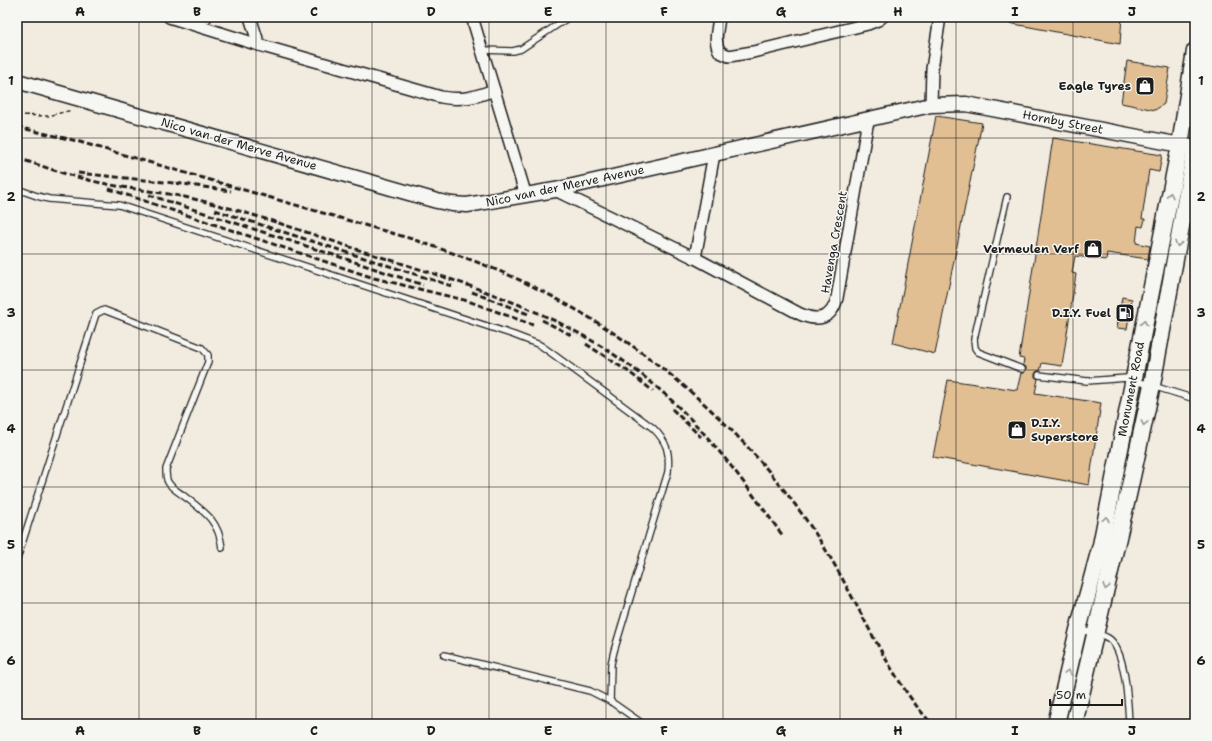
<svg xmlns="http://www.w3.org/2000/svg" width="1212" height="741" viewBox="0 0 1212 741" font-family="'Shantell Sans',sans-serif">
  <rect width="100%" height="100%" fill="#f2ebdf"/>
  <filter id="ink" filterUnits="userSpaceOnUse"><feTurbulence type="fractalNoise" baseFrequency=".025" numOctaves="2"/><feDisplacementMap in="SourceGraphic" scale="8" xChannelSelector="R" yChannelSelector="G"/><feConvolveMatrix kernelMatrix="1 2 1 2 8 2 1 2 1" color-interpolation-filters="sRGB"/></filter>
  <g filter="url(#ink)">
    <g fill="#e1bf93" stroke="#1c1c1c">
      <path d="M 999,17 L 1122,17 L 1120,44 L 998,21 Z"/>
      <path d="M 1127,61 L 1170,68 L 1164,104 L 1155,110 L 1121,103 Z"/>
      <path d="M 936,116 L 982,123 L 935,354 L 893,343 Z"/>
      <path d="M 1053,138 L 1162,155 L 1159,172 L 1149,170 L 1142,219 L 1145,219 L 1143,227 L 1138,226 L 1136,243 L 1150,246 L 1148,259 L 1107,253 L 1106,260 L 1075,256 L 1072,273 L 1076,274 L 1062,366 L 1042,363 L 1040,371 L 1037,371 L 1035,374 L 1035,377 L 1038,379 L 1035,393 L 1101,403 L 1089,485 L 933,457 L 948,380 L 1017,390 L 1021,373 L 1024,373 L 1026,370 L 1026,367 L 1023,365 L 1024,359 L 1019,358 Z"/>
      <path d="M 1122,297 L 1132,299 L 1127,329 L 1117,328 Z"/>
    </g>
    <g fill="none" stroke-linecap="round" stroke-linejoin="round">
      <g stroke="#1c1c1c" stroke-width="8">
        <g id="service">
          <path d="M 482,50 L 513,51 L 521,49 L 569,17"/>
          <path d="M 17,189 L 37,196 L 49,199 L 119,205 L 514,335 L 540,345 L 550,352 L 653,428 C 667,442 670,452 668,472 L 614,651 L 611,664 L 610,701"/>
          <path d="M 1007,197 L 974,339 L 975,348 L 978,352 L 1022,369"/>
          <path d="M 1039,375 L 1087,381 L 1127,378 L 1195,399"/>
          <path d="M 17,559 L 96,314 L 104,310 L 202,348 L 208,355 L 208,362 L 166,469 C 166,473 166,479 168,482 C 171,488 179,492 184,496 C 205,512 219,521 222,548"/>
          <path d="M 1079,630 C 1088,632 1100,633 1108,638 C 1126,649 1128,704 1129,723"/>
          <path d="M 444,655 L 590,691 L 610,701 L 643,724"/>
        </g>
      </g>
      <g stroke="#1c1c1c" stroke-width="14">
        <g id="minor">
          <path d="M 169,17 L 259,45 L 441,97 C 461,101 476,97 494,90"/>
          <path d="M 250,17 L 259,45"/>
          <path d="M 472,17 L 526,196"/>
          <path d="M 719,17 C 718,29 713,41 720,52 L 729,56 L 753,52 L 868,24 L 878,20 L 882,17"/>
          <path d="M 189,22 L 206,17"/>
          <path d="M 931,105 L 932,69 L 940,17"/>
          <path d="M 714,154 L 695,258 L 800,314 C 818,322 832,319 837,298 L 868,120"/>
          <path d="M 555,190 L 695,258"/>
        </g>
      </g>
      <g stroke="#1c1c1c" stroke-width="17">
        <path id="tertiary" d="M 17,81 L 437,201 L 452,204 L 467,205 L 555,190 L 931,105 L 966,104 L 1191,147"/>
      </g>
      <g stroke="#1c1c1c" stroke-width="19">
        <g id="secondary">
          <path d="M 1056,724 L 1078,630 L 1101,545 L 1180,145 L 1195,51"/>
          <path d="M 1074,724 L 1128,495 L 1152,385 L 1195,150"/>
        </g>
      </g>
      <path stroke="#1c1c1c" stroke-width="1.5" stroke-dasharray="4 3" stroke-linecap="butt" d="M 17,115 L 48,116 L 72,110"/>
      <use href="#service" stroke="#f6f6f2" stroke-width="5.5"/>
      <use href="#minor" stroke="#f6f6f2" stroke-width="11"/>
      <use href="#tertiary" stroke="#f6f6f2" stroke-width="14"/>
      <use href="#secondary" stroke="#f6f6f2" stroke-width="16"/>
      <g stroke="#1c1c1c" stroke-width="3" stroke-dasharray="6 3" stroke-linecap="butt">
        <path d="M 17,127 L 73,140 L 412,239 C 453,253 494,267 532,286 C 643,341 741,424 811,527 C 840,569 861,617 887,661 C 900,683 914,705 932,724"/>
        <path d="M 17,158 C 45,167 72,177 102,183 C 133,190 166,192 198,200 C 253,213 308,233 362,251 C 463,283 564,311 647,379 C 703,424 741,478 783,536"/>
        <path d="M 78,173 L 183,184 L 231,191"/>
        <path d="M 109,189 L 374,278 L 468,301 L 533,325"/>
        <path d="M 149,195 L 343,258 L 423,285"/>
        <path d="M 215,210 L 455,287"/>
        <path d="M 472,292 L 528,314"/>
        <path d="M 542,320 L 571,335"/>
        <path d="M 586,344 L 629,372 L 653,391"/>
        <path d="M 672,409 L 701,437"/>
      </g>
    </g>
    <defs><path id="oneway-chevron" d="M-2-3.5L2.5 0L-2 3.5" fill="none" stroke-width="1.6" stroke-linecap="round" stroke-linejoin="round"/></defs>
    <g stroke="#949492">
      <use href="#oneway-chevron" transform="translate(1170 195) rotate(-79)"/>
      <use href="#oneway-chevron" transform="translate(1178 244) rotate(100)"/>
      <use href="#oneway-chevron" transform="translate(1144 323) rotate(-79)"/>
      <use href="#oneway-chevron" transform="translate(1144 423) rotate(102)"/>
      <use href="#oneway-chevron" transform="translate(1106 519) rotate(-79)"/>
      <use href="#oneway-chevron" transform="translate(1106 587) rotate(104)"/>
      <use href="#oneway-chevron" transform="translate(1068 672) rotate(-76)"/>
    </g>
  </g>
  <path fill="none" stroke="#1c1c1c" stroke-width="1" stroke-opacity="0.55" d="M 139,17 L 139,724M 256,17 L 256,724M 372,17 L 372,724M 489,17 L 489,724M 606,17 L 606,724M 723,17 L 723,724M 840,17 L 840,724M 956,17 L 956,724M 1073,17 L 1073,724M 17,138 L 1195,138M 17,254 L 1195,254M 17,370 L 1195,370M 17,487 L 1195,487M 17,603 L 1195,603"/>
  <defs>
    <g id="shop-square" transform="scale(1)"><rect x="-9" y="-9" width="18" height="18" rx="4" fill="#1c1c1c" stroke="#f6f6f2"/><path d="M-5-2.5h2.3a2.7 3.5 0 0 1 5.4 0H5L5.5 6h-11ZM-1.5-2.5h3a1.5 2.3 0 0 0-3 0Z" fill="#fff"/></g>
    <g id="fuel-square" transform="scale(1)"><rect x="-9" y="-9" width="18" height="18" rx="4" fill="#1c1c1c" stroke="#f6f6f2"/><path d="M-5.5-6h7V0h2V4h1.3V-2.5L3-4.5l.8-.8L6-3V5H2.5V1h-1V6h-7ZM-4.2-4.7v3.2H.2V-4.7Z" fill="#fff"/></g>
  </defs>
  <g fill-rule="evenodd">
    <use href="#shop-square" x="1145" y="86"/>
    <use href="#shop-square" x="1093" y="249"/>
    <use href="#fuel-square" x="1125" y="313"/>
    <use href="#shop-square" x="1017" y="430"/>
  </g>
  <g text-anchor="middle" dominant-baseline="central" stroke-width="3" stroke-linejoin="round" paint-order="stroke">
    <g font-size="12" font-weight="bold" fill="#1c1c1c" stroke="#f6f6f2" text-anchor="end">
      <text x="1131" y="86">Eagle Tyres</text>
      <text x="1079" y="249">Vermeulen Verf</text>
      <text x="1111" y="313">D.I.Y. Fuel</text>
      <text x="1031" y="423" text-anchor="start">D.I.Y.<tspan x="1031" dy="14">Superstore</tspan></text>
    </g>
    <g font-size="12" fill="#1c1c1c" stroke="#f6f6f2">
      <text transform="translate(1063 122) rotate(11)">Hornby Street</text>
      <text transform="translate(239 144) rotate(16)">Nico van der Merve Avenue</text>
      <text transform="translate(565 186) rotate(-12)">Nico van der Merve Avenue</text>
      <text transform="translate(834 242) rotate(-80)">Havenga Crescent</text>
      <text transform="translate(1131 389) rotate(-79)">Monument Road</text>
    </g>
  </g>
  <rect width="1212" height="741" fill="none" stroke="#f6f6f2" stroke-width="44"/>
  <path d="M1050 699v6h72v-6" fill="none" stroke="#1c1c1c" stroke-width="2"/>
  <text x="1056" y="699" font-size="12" fill="#1c1c1c" stroke="#f6f6f2" stroke-width="3" paint-order="stroke">50 m</text>
  <rect x="22" y="22" width="1168" height="697" fill="none" stroke="#1c1c1c" stroke-width="1.5"/>
  <g font-size="13" text-anchor="middle" font-weight="bold" fill="#1c1c1c">
    <text x="80" y="16">A</text>
    <text x="197" y="16">B</text>
    <text x="314" y="16">C</text>
    <text x="431" y="16">D</text>
    <text x="548" y="16">E</text>
    <text x="664" y="16">F</text>
    <text x="781" y="16">G</text>
    <text x="898" y="16">H</text>
    <text x="1015" y="16">I</text>
    <text x="1132" y="16">J</text>
    <text x="11" y="85">1</text>
    <text x="1201" y="85">1</text>
    <text x="11" y="201">2</text>
    <text x="1201" y="201">2</text>
    <text x="11" y="317">3</text>
    <text x="1201" y="317">3</text>
    <text x="11" y="433">4</text>
    <text x="1201" y="433">4</text>
    <text x="11" y="549">5</text>
    <text x="1201" y="549">5</text>
    <text x="11" y="665">6</text>
    <text x="1201" y="665">6</text>
    <text x="80" y="735">A</text>
    <text x="197" y="735">B</text>
    <text x="314" y="735">C</text>
    <text x="431" y="735">D</text>
    <text x="548" y="735">E</text>
    <text x="664" y="735">F</text>
    <text x="781" y="735">G</text>
    <text x="898" y="735">H</text>
    <text x="1015" y="735">I</text>
    <text x="1132" y="735">J</text>
  </g>
</svg>
